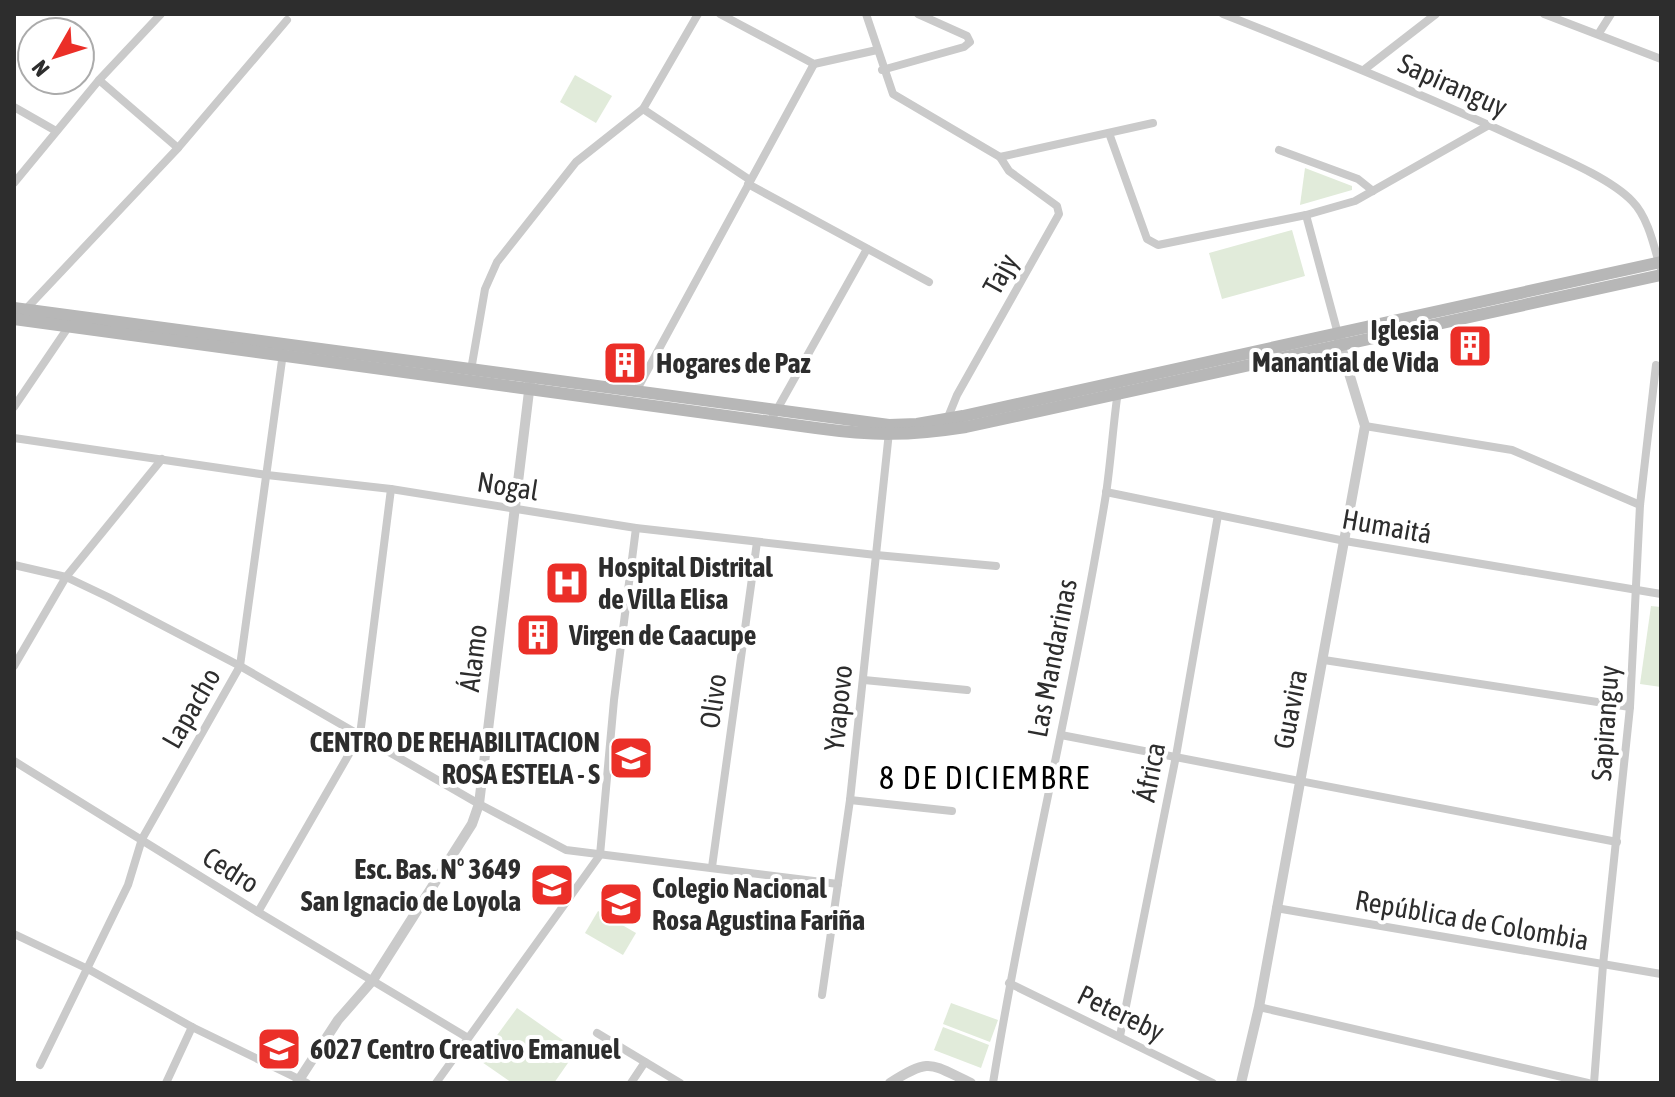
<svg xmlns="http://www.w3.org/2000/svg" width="1675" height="1097" viewBox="0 0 1675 1097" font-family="'Asap Condensed',sans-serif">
  <rect width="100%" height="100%" fill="#fff"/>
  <g fill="#e1ebda">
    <path d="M 575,75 L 612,96 L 596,123 L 560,102 Z"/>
    <path d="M 1305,168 L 1352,186 L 1352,190 L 1300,205 Z"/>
    <path d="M 1292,230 L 1305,276 L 1222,299 L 1209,253 Z"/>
    <path d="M 1651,606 L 1661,607 L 1661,687 L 1640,684 Z"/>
    <path d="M 598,911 L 636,933 L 623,955 L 585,933 Z"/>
    <path d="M 951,1003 L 998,1020 L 990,1042 L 943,1024 Z"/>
    <path d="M 517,1008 L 577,1050 L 554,1083 L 512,1083 L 479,1060 Z"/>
    <path d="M 943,1027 L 989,1045 L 981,1068 L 934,1050 Z"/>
  </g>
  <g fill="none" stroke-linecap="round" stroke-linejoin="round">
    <g stroke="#cacaca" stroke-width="8">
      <path d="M 720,14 L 814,64 L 877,50"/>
      <path d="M 866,14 L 893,94 L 1000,157 L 1153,123"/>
      <path d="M 1223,14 C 1325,54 1426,96 1526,142 C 1556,156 1609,177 1632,201 C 1648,217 1654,246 1660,267"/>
      <path d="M 1544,14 L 1661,59"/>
      <path d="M 1599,33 L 1611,14"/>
      <path d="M 1365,69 L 1436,14"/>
      <path d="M 882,70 L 964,47 L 970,42 L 967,36 L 918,14"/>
      <path d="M 99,80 L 178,148"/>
      <path d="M 14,107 L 56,131"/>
      <path d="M 643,109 L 750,180"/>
      <path d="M 1109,133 L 1147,239 L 1158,245 L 1306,215 L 1355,201 L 1489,125"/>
      <path d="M 1279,150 L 1358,179 L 1373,191"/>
      <path d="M 14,183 L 99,80 L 161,14"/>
      <path d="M 748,184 L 929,282"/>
      <path d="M 1306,215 L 1338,334"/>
      <path d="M 26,309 L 178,148 L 287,20"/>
      <path d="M 471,370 L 485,289 L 497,262 L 576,162 L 643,109 L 698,14"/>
      <path d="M 635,393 L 814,64"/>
      <path d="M 14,407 L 69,326"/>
      <path d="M 770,422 L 867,249"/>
      <path d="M 946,422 L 957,395 L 1059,214 L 1057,206 L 1009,171 L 1000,157"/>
      <path d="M 1365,426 L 1512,450 L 1640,505"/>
      <path d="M 14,438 L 267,475 L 391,489 L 636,528 L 876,555 L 996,566"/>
      <path d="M 1106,492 L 1345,541 L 1661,594"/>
      <path d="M 14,565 L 66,577 L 108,597 L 240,666 L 479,804 L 566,850 L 838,884"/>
      <path d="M 1324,660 L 1630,707"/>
      <path d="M 14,666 L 66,577 L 162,459"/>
      <path d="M 864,680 L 967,690"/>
      <path d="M 1061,735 L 1617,842"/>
      <path d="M 14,761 L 258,912 L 468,1038"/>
      <path d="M 850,800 L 952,811"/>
      <path d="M 712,867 L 757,542"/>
      <path d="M 1276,908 L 1661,974"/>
      <path d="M 258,912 L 360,735 L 391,489"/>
      <path d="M 14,934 L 88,969 L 192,1027 L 307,1083"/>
      <path d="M 1009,983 L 1213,1083"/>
      <path d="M 822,995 L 850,800 L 889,432"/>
      <path d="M 1259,1007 L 1588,1083"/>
      <path d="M 597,1033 L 680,1083"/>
      <path d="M 1120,1036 L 1176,756 L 1218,515"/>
      <path d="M 40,1065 L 128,885 L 142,839 L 240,666 L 283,353"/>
      <path d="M 166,1083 L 192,1027"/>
      <path d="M 436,1083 L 600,855 L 614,700 L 636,528"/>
      <path d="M 631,1083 L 645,1062"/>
      <path d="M 993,1083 C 1025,886 1074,691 1106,494 C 1111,460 1113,425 1118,391"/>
      <path d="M 1594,1083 L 1603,965 L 1630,707 L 1640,505 L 1656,365"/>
    </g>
    <g stroke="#cacaca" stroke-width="10">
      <path d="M 297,1083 L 338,1020 L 373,980 L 472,824 L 479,804 L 530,383"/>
      <path d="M 890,1083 C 931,1057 930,1064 971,1083"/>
      <path d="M 1241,1083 L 1259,1007 L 1365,426 L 1339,340"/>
    </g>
    <g stroke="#b7b7b7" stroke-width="12">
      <path d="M 14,308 L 889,425 L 917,424 L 963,416 L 1661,262"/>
      <path d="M 14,319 L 816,428 C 874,436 908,436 966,427 L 1661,275"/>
    </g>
  </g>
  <defs>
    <g id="building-square" transform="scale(2.3)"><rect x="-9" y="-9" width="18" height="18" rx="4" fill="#eb2f28" stroke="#fff"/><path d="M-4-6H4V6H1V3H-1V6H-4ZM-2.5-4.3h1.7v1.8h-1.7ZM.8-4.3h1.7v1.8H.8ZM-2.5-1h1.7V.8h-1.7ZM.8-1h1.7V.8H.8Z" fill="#fff"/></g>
    <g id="hospital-square" transform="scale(2.3)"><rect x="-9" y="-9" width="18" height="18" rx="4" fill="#eb2f28" stroke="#fff"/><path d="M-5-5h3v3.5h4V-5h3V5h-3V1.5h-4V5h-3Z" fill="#fff"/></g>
    <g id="school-square" transform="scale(2.3)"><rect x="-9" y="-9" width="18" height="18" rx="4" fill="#eb2f28" stroke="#fff"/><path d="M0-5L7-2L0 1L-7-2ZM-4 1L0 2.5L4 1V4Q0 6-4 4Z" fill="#fff"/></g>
  </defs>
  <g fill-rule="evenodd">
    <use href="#building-square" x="1470" y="346"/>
    <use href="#building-square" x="625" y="363"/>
    <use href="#hospital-square" x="567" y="583"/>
    <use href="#building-square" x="538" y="635"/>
    <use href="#school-square" x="631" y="758"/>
    <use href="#school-square" x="552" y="885"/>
    <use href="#school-square" x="621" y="904"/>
    <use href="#school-square" x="279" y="1049"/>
  </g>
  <g text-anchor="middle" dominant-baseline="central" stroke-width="8" stroke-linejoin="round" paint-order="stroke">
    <g font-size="28" fill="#2d2d2d" stroke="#fff">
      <text transform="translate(1453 85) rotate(24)">Sapiranguy</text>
      <text transform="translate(1000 274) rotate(-61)">Tajy</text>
      <text transform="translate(508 486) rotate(9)">Nogal</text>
      <text transform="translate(1387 526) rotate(10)">Humaitá</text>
      <text transform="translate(473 658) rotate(-83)">Álamo</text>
      <text transform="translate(1052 658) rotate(-79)">Las Mandarinas</text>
      <text transform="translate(713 701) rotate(-82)">Olivo</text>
      <text transform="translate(191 708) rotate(-60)">Lapacho</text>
      <text transform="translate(838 708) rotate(-84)">Yvapovo</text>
      <text transform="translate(1290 709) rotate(-79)">Guavira</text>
      <text transform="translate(1605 723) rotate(-86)">Sapiranguy</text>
      <text transform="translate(1150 772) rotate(-79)">África</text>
      <text transform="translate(231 870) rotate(32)">Cedro</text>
      <text transform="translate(1472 920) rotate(10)">República de Colombia</text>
      <text transform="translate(1121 1013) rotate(26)">Petereby</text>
    </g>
    <g font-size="28" font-weight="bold" fill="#2d2d2d" stroke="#fff" text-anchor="start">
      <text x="1439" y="330" text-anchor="end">Iglesia<tspan x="1439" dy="32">Manantial de Vida</tspan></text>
      <text x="656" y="363">Hogares de Paz</text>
      <text x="598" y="567">Hospital Distrital<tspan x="598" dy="32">de Villa Elisa</tspan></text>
      <text x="569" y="635">Virgen de Caacupe</text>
      <text x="600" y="742" text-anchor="end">CENTRO DE REHABILITACION<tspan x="600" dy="32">ROSA ESTELA - S</tspan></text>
      <text x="521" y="869" text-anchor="end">Esc. Bas. N° 3649<tspan x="521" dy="32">San Ignacio de Loyola</tspan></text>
      <text x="652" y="888">Colegio Nacional<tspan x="652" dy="32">Rosa Agustina Fariña</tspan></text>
      <text x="310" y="1049">6027 Centro Creativo Emanuel</text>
    </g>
    <g font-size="32" letter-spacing="2" fill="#000" stroke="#fff">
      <text x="985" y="777">8 DE DICIEMBRE</text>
    </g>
  </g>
  <rect width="1675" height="1097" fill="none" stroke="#2d2d2d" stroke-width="32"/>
  <g transform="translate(56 56) rotate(231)"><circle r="38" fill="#ffffff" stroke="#ababab" stroke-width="2"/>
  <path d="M0-6L14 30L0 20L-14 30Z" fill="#eb2f28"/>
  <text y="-12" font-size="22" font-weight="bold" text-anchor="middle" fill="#2d2d2d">N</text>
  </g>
</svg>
